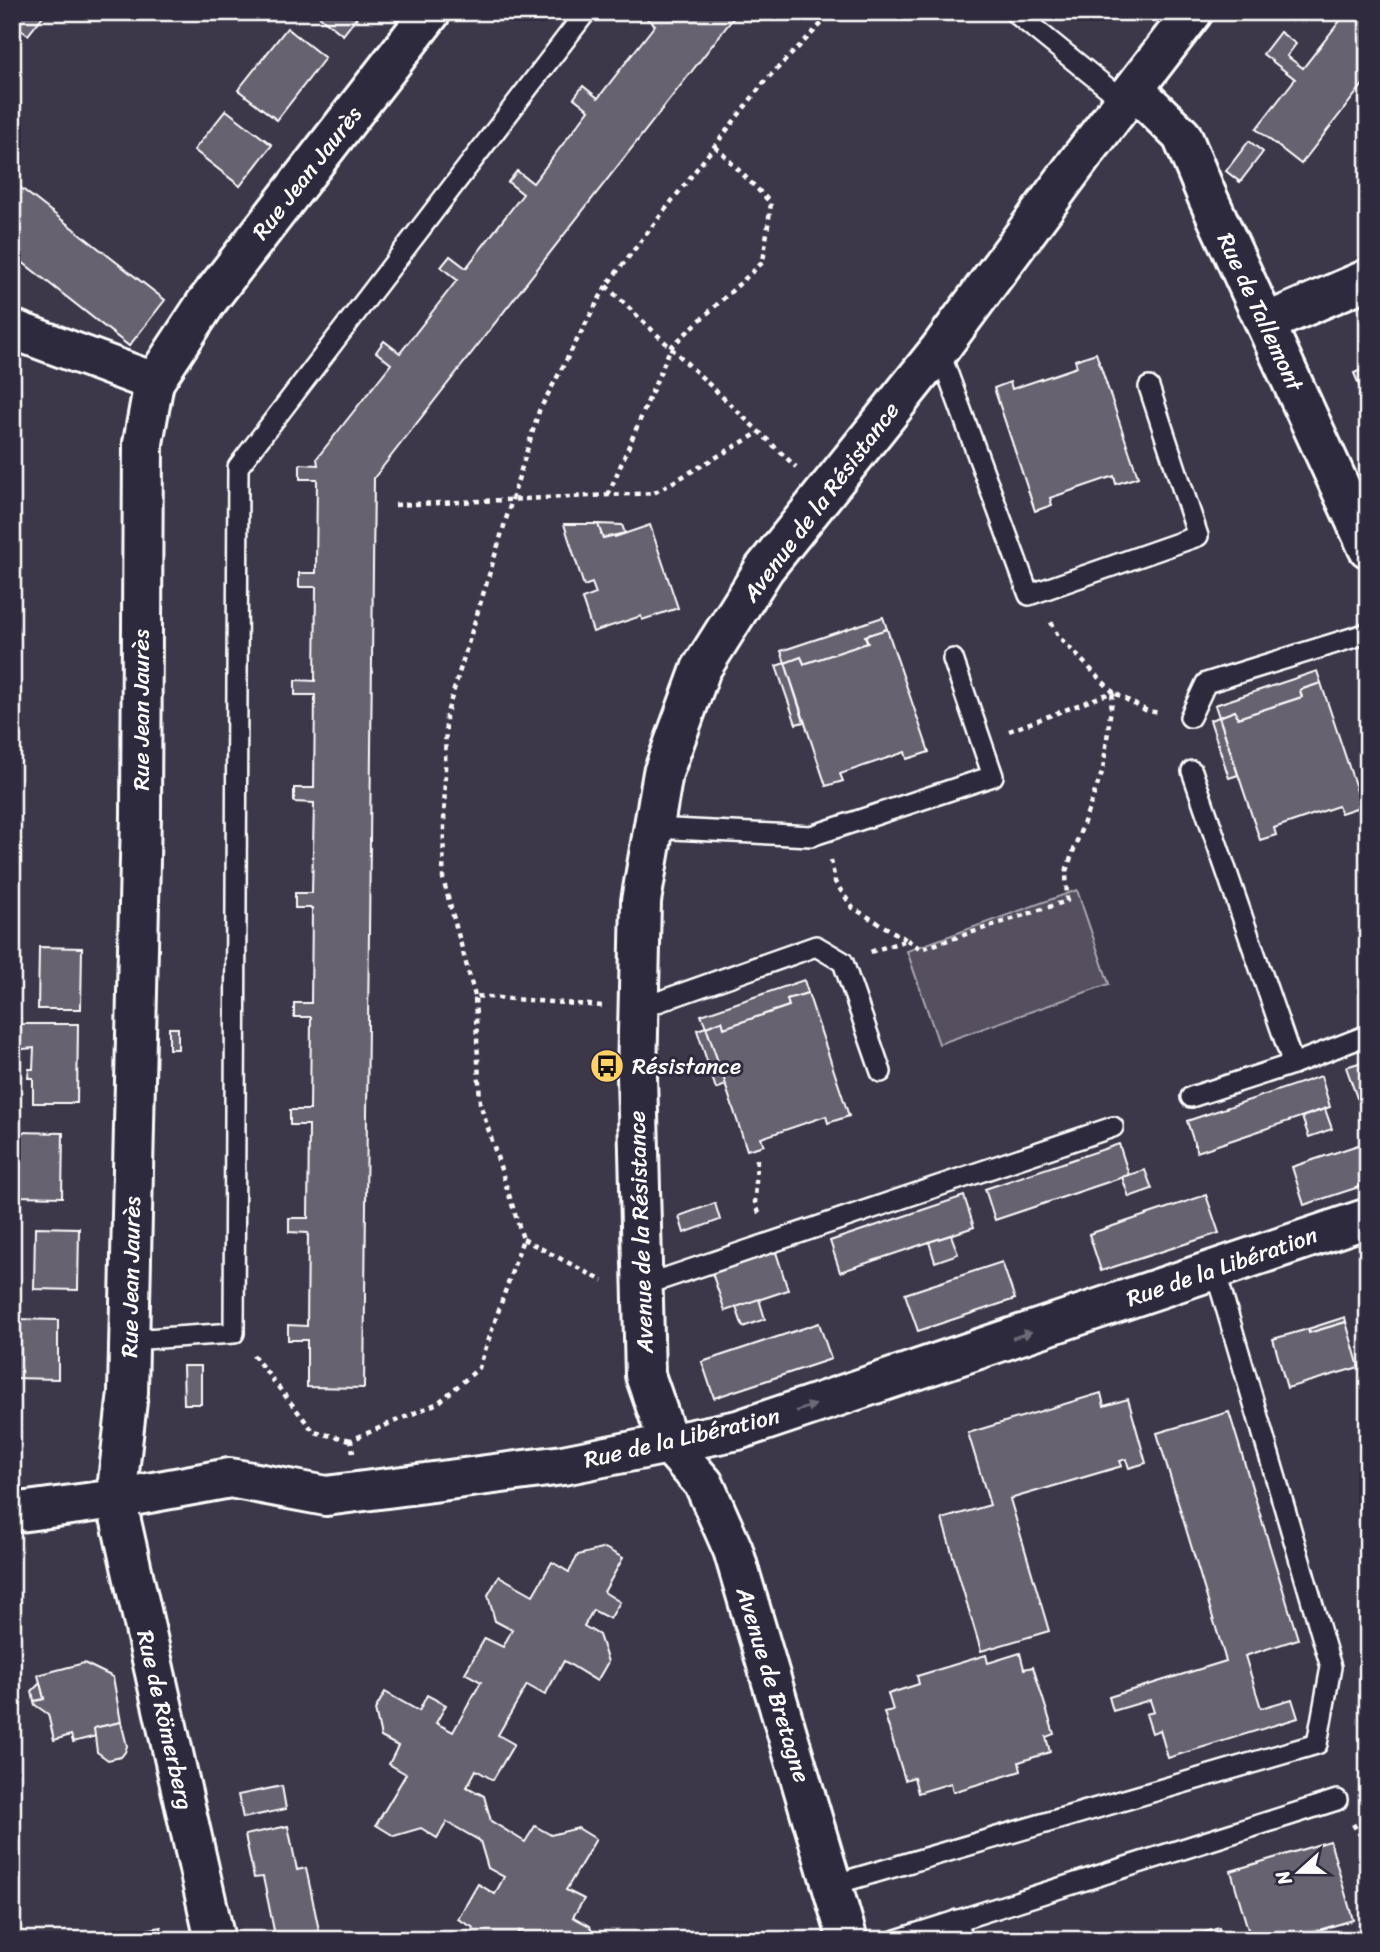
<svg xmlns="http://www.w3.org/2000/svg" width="1380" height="1952" viewBox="0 0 1380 1952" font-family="Sriracha,sans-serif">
  <rect width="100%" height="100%" fill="#3c3749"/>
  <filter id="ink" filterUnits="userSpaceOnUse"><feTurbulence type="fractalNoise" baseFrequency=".0143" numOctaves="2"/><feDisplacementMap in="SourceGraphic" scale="14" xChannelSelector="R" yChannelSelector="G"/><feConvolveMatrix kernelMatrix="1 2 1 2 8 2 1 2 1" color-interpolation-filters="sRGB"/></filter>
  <g filter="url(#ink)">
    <path fill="#555060" stroke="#aaa8b0" stroke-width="2" d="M 1077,890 L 1109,984 L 939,1044 L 907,951 Z"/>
    <g fill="#666270" stroke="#fff" stroke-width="2">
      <path d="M 12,12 L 46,12 L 28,35 L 12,23 Z"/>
      <path d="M 314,12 L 361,12 L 343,35 Z"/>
      <path d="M 663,12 L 738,12 L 374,478 L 364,1388 L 307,1387 L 307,1340 L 288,1340 L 288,1325 L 307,1326 L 308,1233 L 289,1232 L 289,1218 L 308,1218 L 309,1125 L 290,1125 L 290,1110 L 310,1110 L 311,1017 L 294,1017 L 294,1003 L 311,1003 L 312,908 L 295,908 L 295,893 L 312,893 L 314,803 L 294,802 L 294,788 L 314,788 L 315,695 L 295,695 L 295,680 L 315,681 L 316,587 L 299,587 L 299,573 L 316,573 L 317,479 L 300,479 L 300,464 L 318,465 L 317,458 L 391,364 L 376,352 L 384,341 L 400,353 L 457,280 L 441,267 L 450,256 L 466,268 L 523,194 L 508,182 L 517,171 L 533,183 L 589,110 L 574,98 L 583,86 L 598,98 L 655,25 L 640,13 Z"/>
      <path d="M 1347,12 L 1368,12 L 1368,78 L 1301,164 L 1256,129 L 1295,79 L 1263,54 L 1280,32 L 1296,44 L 1287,56 L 1303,68 Z"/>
      <path d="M 287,28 L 325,58 L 277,120 L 238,90 Z"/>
      <path d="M 226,110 L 272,145 L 240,186 L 194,150 Z"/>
      <path d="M 1249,141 L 1263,152 L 1240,182 L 1226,171 Z"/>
      <path d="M 12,181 L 165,300 L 129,346 L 12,254 Z"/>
      <path d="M 1096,353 L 1138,477 L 1116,484 L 1114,476 L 1050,498 L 1052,505 L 1035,511 L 994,388 L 1010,382 L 1012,389 L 1077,367 L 1075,360 Z"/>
      <path d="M 1368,367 L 1368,406 L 1354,373 Z"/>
      <path d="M 564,524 L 598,524 L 603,538 L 614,534 L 615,537 L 650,525 L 678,608 L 642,620 L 641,616 L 593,632 L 582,599 L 596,594 L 592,583 L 584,586 Z"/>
      <path d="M 598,524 L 622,525 L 625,533 L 603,538 Z"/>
      <path d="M 883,617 L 887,629 L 865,636 L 868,643 L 804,664 L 801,657 L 785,663 L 781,651 Z"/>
      <path d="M 887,629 L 929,752 L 907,759 L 905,752 L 840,774 L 843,781 L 826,786 L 785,663 L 801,657 L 804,664 L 868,643 L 865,636 Z"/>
      <path d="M 785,663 L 804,722 L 796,724 L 776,666 Z"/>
      <path d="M 1317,671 L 1321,683 L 1300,690 L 1302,697 L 1238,718 L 1235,711 L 1219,717 L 1215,705 Z"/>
      <path d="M 1321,683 L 1362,806 L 1341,813 L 1338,806 L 1274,828 L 1276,835 L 1260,840 L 1219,717 L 1235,711 L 1238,718 L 1302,697 L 1300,690 Z"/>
      <path d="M 1219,717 L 1238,775 L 1229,778 L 1210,720 Z"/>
      <path d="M 39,947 L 82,948 L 81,1009 L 38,1009 Z"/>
      <path d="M 804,980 L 808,993 L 787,999 L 789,1006 L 724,1028 L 722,1021 L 706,1027 L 701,1015 Z"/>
      <path d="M 808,993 L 849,1116 L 828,1123 L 826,1116 L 761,1138 L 764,1145 L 747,1150 L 706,1027 L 722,1021 L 724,1028 L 789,1006 L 787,999 Z"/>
      <path d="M 12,1024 L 78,1024 L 77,1103 L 33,1103 L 33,1078 L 28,1078 L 29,1069 L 33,1069 L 34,1048 L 12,1050 Z"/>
      <path d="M 706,1027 L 726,1085 L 716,1089 L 697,1030 Z"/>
      <rect x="169" y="1028" width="9" height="21"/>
      <path d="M 1368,1060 L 1368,1095 L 1357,1098 L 1346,1067 Z"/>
      <path d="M 1321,1076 L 1330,1107 L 1197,1152 L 1187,1121 Z"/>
      <path d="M 1325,1109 L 1332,1129 L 1309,1137 L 1302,1117 Z"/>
      <path d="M 19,1132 L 63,1133 L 62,1197 L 18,1196 Z"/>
      <path d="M 1364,1143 L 1368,1156 L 1368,1184 L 1304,1205 L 1292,1167 Z"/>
      <path d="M 1119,1144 L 1129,1175 L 995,1220 L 985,1189 Z"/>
      <path d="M 1145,1170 L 1152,1189 L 1129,1197 L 1122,1177 Z"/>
      <path d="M 1206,1195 L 1219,1233 L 1101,1271 L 1089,1234 Z"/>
      <path d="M 964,1196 L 974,1227 L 840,1272 L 830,1241 Z"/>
      <path d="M 715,1203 L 720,1220 L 684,1233 L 679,1216 Z"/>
      <path d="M 35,1227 L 79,1228 L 78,1290 L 34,1289 Z"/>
      <path d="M 951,1235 L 958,1254 L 935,1262 L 929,1242 Z"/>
      <path d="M 775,1249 L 788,1290 L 725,1311 L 711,1270 Z"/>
      <path d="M 1002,1262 L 1015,1299 L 918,1331 L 905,1294 Z"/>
      <path d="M 759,1299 L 765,1319 L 743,1327 L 736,1307 Z"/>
      <path d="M 1345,1317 L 1346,1322 L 1309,1333 L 1308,1329 Z"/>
      <path d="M 15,1319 L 58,1320 L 58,1379 L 12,1378 Z"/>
      <path d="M 1346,1322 L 1359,1367 L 1287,1388 L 1273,1339 L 1308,1329 L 1309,1333 Z"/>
      <path d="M 819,1323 L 831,1359 L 714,1398 L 702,1362 Z"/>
      <path d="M 183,1366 L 201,1366 L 201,1404 L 184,1404 Z"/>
      <path d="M 1101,1393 L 1104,1406 L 1128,1399 L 1146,1463 L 1129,1468 L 1126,1459 L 1120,1461 L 1122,1466 L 1010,1499 L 1049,1631 L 981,1651 L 942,1519 L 990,1505 L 968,1433 Z"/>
      <path d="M 1229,1412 L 1298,1639 L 1245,1656 L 1261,1708 L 1292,1699 L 1298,1718 L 1168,1758 L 1160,1730 L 1152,1733 L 1146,1714 L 1154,1712 L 1150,1700 L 1113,1711 L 1109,1697 L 1226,1661 L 1157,1433 Z"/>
      <path d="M 605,1548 L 623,1558 L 604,1592 L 620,1602 L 610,1619 L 593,1610 L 584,1626 L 599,1635 L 608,1662 L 597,1681 L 564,1661 L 545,1695 L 527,1685 L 498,1735 L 514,1744 L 493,1780 L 476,1770 L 467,1787 L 484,1796 L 491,1821 L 525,1842 L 535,1826 L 551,1835 L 578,1828 L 596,1839 L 566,1890 L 584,1899 L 573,1917 L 590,1926 L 594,1940 L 534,1940 L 519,1931 L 514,1940 L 468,1940 L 474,1928 L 458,1919 L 478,1884 L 495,1894 L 504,1877 L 488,1868 L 480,1841 L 447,1822 L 437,1838 L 421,1828 L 394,1836 L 376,1825 L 406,1774 L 389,1764 L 398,1746 L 381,1737 L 375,1710 L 385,1692 L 419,1711 L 427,1695 L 446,1705 L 436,1723 L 453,1732 L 481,1682 L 465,1673 L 485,1638 L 503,1647 L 512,1630 L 495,1621 L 488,1595 L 499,1576 L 533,1595 L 552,1562 L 569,1572 L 578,1555 Z"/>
      <path d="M 1020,1653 L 1024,1669 L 1033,1667 L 1054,1734 L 1046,1737 L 1050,1752 L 1019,1762 L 1021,1771 L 953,1792 L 951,1783 L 918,1793 L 914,1777 L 905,1780 L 884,1712 L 893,1710 L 888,1694 L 919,1684 L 917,1676 L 986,1655 L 988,1663 Z"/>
      <path d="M 84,1663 L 113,1677 L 121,1722 L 94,1728 L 96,1736 L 73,1742 L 71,1735 L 54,1740 L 48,1714 L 35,1705 L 34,1701 L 44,1699 L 38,1675 Z"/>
      <path d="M 40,1683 L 44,1699 L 34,1701 L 32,1691 Z"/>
      <path d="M 121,1722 L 127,1746 L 125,1752 L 121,1757 L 108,1760 L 97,1752 L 94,1728 Z"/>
      <path d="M 282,1786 L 286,1809 L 243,1818 L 238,1795 Z"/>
      <path d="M 288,1826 L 297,1870 L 306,1868 L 321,1940 L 276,1940 L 263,1877 L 254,1878 L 245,1835 Z"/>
      <path d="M 1330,1841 L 1353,1920 L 1285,1940 L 1251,1940 L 1231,1871 Z"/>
      <path d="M 161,1927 L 164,1940 L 148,1940 L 146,1930 Z"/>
      <path d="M 1219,1928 L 1223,1940 L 1179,1940 Z"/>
      <path d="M 146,1930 L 148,1940 L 131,1940 L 129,1934 Z"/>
    </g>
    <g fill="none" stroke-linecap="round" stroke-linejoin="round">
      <g stroke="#fff" stroke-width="24">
        <g id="service">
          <path d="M 1014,12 L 1125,102"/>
          <path d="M 939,350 L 1029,595 L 1198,536 L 1149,387"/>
          <path d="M 1190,717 L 1206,683 L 1368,633"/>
          <path d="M 1192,771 L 1293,1064"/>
          <path d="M 653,828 L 811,836 L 993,776 L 953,659"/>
          <path d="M 638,1009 L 816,946 L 843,962 L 881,1072"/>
          <path d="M 1191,1097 L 1293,1064 L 1368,1035"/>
          <path d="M 642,1286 L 1113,1127"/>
          <path d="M 130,1340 L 234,1333 L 238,467 L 586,12"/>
          <path d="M 832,1885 L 1317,1744 L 1331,1667 L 1215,1270"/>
          <path d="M 957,1920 L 963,1940"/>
          <path d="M 896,1940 L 1337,1800"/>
        </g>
      </g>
      <g stroke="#fff" stroke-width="44">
        <g id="minor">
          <path d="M 1135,90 L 1182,136 L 1207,196 L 1368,548"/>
          <path d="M 1266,323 L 1368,279"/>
          <path d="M 12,329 L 154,382"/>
          <path d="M 669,1444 L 704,1484 L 733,1550 L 848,1940"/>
          <path d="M 215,1940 L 116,1499 L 128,1392 L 141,815 L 143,443 L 154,382 L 206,303 L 431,12"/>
        </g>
      </g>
      <g stroke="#fff" stroke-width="44">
        <g id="tertiary">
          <path d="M 669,1444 L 645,1375 L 637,1076 L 641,901 L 663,773 L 701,669 L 764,569 L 939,350 L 1083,155 L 1193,12"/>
          <path d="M 12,1513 L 116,1499 L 230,1478 L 326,1496 L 563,1465 L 738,1430 L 1368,1218"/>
        </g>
      </g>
      <g stroke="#fff" stroke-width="4.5" stroke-dasharray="5 5" stroke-linecap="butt">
        <path d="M 606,286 L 796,467"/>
        <path d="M 608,495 L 671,347 L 763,262 L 771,203 L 715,146"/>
        <path d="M 395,505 L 654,493 L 760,432"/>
        <path d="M 1009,731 L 1113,692 L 1058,636 L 1049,618"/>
        <path d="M 831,860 L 835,882 L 853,908 L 907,940 L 870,952"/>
        <path d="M 907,940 L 921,949 L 1067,901 L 1066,871 L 1103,770 L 1113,692 L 1147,711 L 1161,713"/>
        <path d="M 475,996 L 443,879 L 446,716 L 539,411 L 606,286 L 765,81 L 833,12"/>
        <path d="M 757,1159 L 755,1202 L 760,1216"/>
        <path d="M 523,1239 L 603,1281"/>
        <path d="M 253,1355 L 314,1432 L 351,1440"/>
        <path d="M 353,1453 L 351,1440 L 438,1403 L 479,1368 L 523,1239 L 480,1103 L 475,996 L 602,1006"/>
        <path d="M 1353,1824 L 1368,1847"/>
      </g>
      <use href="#service" stroke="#2f2a3d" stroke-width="19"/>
      <use href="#minor" stroke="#2f2a3d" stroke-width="38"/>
      <use href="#tertiary" stroke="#2f2a3d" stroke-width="38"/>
    </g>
    <defs><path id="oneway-solid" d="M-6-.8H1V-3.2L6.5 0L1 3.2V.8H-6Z" transform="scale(1.75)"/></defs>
    <g fill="#6d6a77">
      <use href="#oneway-solid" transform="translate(1022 1335) rotate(-19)"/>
      <use href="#oneway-solid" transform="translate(806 1408) rotate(-19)"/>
    </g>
  </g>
  <defs>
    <g id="bus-disc" transform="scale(1.75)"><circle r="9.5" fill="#ffd166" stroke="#2f2a3d"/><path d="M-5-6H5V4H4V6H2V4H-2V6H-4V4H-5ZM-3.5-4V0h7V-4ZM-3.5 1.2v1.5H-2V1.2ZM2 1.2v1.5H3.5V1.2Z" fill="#111"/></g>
  </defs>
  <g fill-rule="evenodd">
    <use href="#bus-disc" x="607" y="1066"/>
  </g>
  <g text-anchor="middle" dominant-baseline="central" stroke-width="6" stroke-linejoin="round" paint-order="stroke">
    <g font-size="23" fill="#fff" stroke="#2f2a3d">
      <text transform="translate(307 173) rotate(-52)">Rue Jean Jaurès</text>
      <text transform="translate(1260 312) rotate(65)">Rue de Tallemont</text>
      <text transform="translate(821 502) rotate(-53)">Avenue de la Résistance</text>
      <text transform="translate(141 710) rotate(-90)">Rue Jean Jaurès</text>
      <text transform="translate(641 1232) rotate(-92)">Avenue de la Résistance</text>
      <text transform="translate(1222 1267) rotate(-19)">Rue de la Libération</text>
      <text transform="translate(131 1277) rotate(-89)">Rue Jean Jaurès</text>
      <text transform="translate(682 1438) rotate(-13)">Rue de la Libération</text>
      <text transform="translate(773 1685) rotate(73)">Avenue de Bretagne</text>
      <text transform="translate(165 1720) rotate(77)">Rue de Römerberg</text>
    </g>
    <g font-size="23" fill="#fff" stroke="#2f2a3d" text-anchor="start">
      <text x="632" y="1066">Résistance</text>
    </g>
  </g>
  <rect width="1380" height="1952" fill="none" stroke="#2f2a3d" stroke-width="42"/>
  <rect x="21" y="21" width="1338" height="1910" fill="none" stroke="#fff" stroke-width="2.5" filter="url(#ink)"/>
  <g transform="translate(1299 1872) rotate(249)" stroke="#2f2a3d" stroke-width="5" paint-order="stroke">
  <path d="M0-5L12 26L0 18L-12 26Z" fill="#ffffff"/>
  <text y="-10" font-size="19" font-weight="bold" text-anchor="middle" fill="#ffffff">N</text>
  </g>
</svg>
